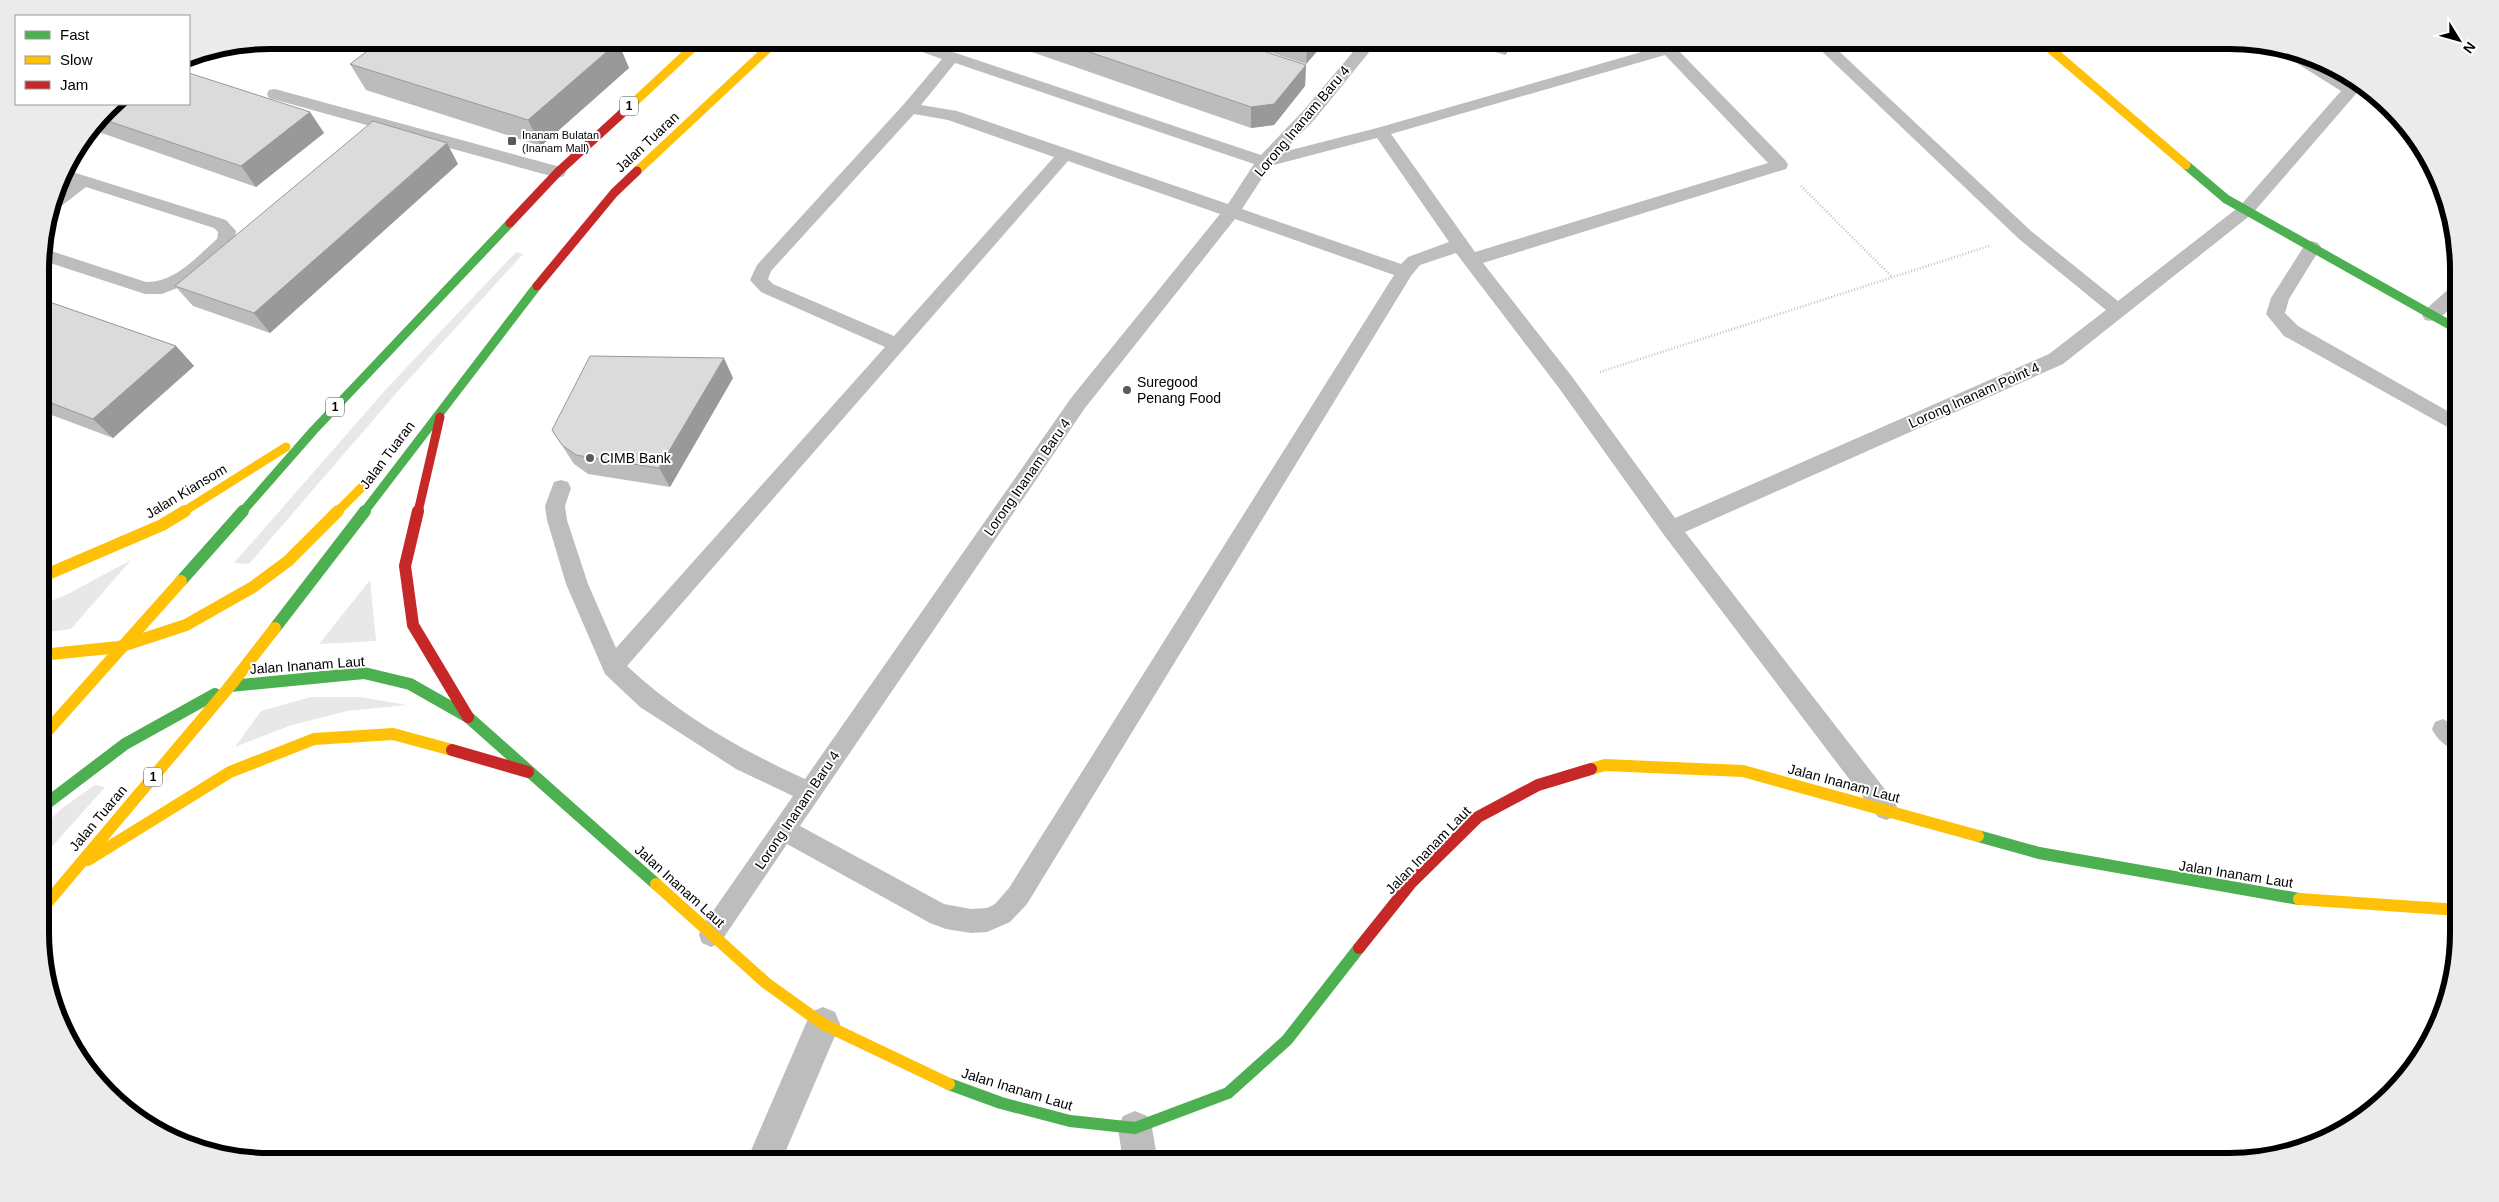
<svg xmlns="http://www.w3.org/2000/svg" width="2499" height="1202" viewBox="0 0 2499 1202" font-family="Arial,sans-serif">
  <rect width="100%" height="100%" fill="#fff"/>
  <g fill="#e8e8e8">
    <path d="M 516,252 L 523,254 L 399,390 L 249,564 L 234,563 L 388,387 Z"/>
    <path d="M 131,560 L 71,629 L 41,633 L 41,605 L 68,594 Z"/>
    <path d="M 370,580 L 376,641 L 319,644 Z"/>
    <path d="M 311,697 L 359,697 L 407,705 L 347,711 L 289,726 L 235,747 L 261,711 Z"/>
    <path d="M 95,785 L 105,787 L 42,858 L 42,828 L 61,809 Z"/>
  </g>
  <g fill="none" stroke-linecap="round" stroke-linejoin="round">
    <g stroke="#c2c2c2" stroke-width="2.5" stroke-dasharray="1 2" stroke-linecap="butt">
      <path d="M 1801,186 L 1891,276"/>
      <path d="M 1600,372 L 1989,246"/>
    </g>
    <g fill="#bdbdbd" fill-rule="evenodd">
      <path d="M 894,40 L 917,40 L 1261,155 L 1303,111 L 1363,40 L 1379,40 L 1315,119 L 1283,152 L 1377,128 L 1683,40 L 1708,40 L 1705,43 L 1679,51 L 1786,161 L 1788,165 L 1786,169 L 1483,263 L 1573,378 L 1675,518 L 2049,354 L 2106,310 L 2019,239 L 1810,40 L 1827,40 L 2031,231 L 2118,301 L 2240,206 L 2341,91 L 2290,59 L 2290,54 L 2312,59 L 2349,82 L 2351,80 L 2361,88 L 2252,214 L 2063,364 L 1685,532 L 1894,801 L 1898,809 L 1894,817 L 1886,820 L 1878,817 L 1664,535 L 1559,388 L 1456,253 L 1420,265 L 1411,276 L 1027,904 L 1010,922 L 987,932 L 971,933 L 946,929 L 930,923 L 787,844 L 720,943 L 711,947 L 702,943 L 699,935 L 702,927 L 793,796 L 736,769 L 640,707 L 605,674 L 566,584 L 547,520 L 545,506 L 554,482 L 561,480 L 568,482 L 571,488 L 565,506 L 567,520 L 588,584 L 616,648 L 885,347 L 761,292 L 750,280 L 757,265 L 904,104 L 942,59 L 897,43 ZM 1665,55 L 1768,163 L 1475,252 L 1391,134 ZM 955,63 L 1254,164 L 1228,204 L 957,111 L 921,105 ZM 914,114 L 948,120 L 1054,157 L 894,336 L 773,284 L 768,279 L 771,271 ZM 1377,138 L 1449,242 L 1408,257 L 1401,264 L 1242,209 L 1270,166 ZM 1068,161 L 1220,214 L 1071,398 L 805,779 C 741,750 679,715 627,666 ZM 1235,219 L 1394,275 L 1009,888 L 995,904 L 987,908 L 971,909 L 944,904 L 800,826 L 1085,408 Z"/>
      <path d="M 275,89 L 564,168 L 566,172 L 564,176 L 558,178 L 269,98 L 267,94 L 269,90 Z"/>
      <path d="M 63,169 L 226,220 L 236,231 L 235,241 L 185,285 L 162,294 L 145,294 L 41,260 L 42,248 L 146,282 C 176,282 195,258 217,239 L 218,232 L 214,228 L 86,187 L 60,207 L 53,208 L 57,192 L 70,182 L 61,179 Z"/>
      <path d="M 2312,241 L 2318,243 L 2321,247 L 2289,299 L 2285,313 L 2298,326 L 2458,417 L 2458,433 L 2284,336 L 2266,314 L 2271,298 L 2306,243 Z"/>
      <path d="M 2457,285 L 2457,301 C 2448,310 2439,324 2425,320 L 2422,315 L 2425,310 L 2451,287 Z"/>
      <path d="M 2443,719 L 2458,728 L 2458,751 C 2447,748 2437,740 2432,729 L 2435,722 Z"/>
    </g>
    <g fill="#bdbdbd" fill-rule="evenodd">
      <path d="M 823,1007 L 835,1012 L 840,1024 L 781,1162 L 746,1162 L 811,1012 Z"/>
      <path d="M 1135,1111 L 1147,1116 L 1152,1128 L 1158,1162 L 1123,1162 L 1118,1128 L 1123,1116 Z"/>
    </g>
    <g stroke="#4caf50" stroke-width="9">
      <path d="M 2186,165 L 2226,199 L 2457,329"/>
      <path d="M 242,512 L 313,431 L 510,223"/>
      <path d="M 364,512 L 537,286"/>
    </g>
    <g stroke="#4caf50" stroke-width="12">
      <path d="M 181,581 L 243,511"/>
      <path d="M 275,628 L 365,511"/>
      <path d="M 230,686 L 364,673 L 410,684 L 468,717 L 656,884"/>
      <path d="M 42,807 L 125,744 L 215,694"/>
      <path d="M 1978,836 L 2039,853 L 2299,899"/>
      <path d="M 949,1084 L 1001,1103 L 1070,1121 L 1135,1128 L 1228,1093 L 1287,1040 L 1359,948"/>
    </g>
    <g stroke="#ffc107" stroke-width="9">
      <path d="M 2040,40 L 2186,165"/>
      <path d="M 629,107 L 701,40"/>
      <path d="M 637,171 L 777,40"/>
      <path d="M 183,512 L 286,447"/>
      <path d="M 337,512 L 369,480"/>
    </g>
    <g stroke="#ffc107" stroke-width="12">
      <path d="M 41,577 L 162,525 L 185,511"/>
      <path d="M 41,655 L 119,647 L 186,625 L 253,587 L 288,561 L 338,511"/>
      <path d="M 42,737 L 181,581"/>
      <path d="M 1591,769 L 1605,765 L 1743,771 L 1978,836"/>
      <path d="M 88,860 L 230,772 L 314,739 L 393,734 L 452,750"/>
      <path d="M 656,884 L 766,983 L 823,1024 L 949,1084"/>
      <path d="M 2299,899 L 2459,910"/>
      <path d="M 42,909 L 230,686 L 275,628"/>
    </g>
    <g stroke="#c62828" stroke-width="9">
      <path d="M 510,223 L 558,172 L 629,107"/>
      <path d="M 537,286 L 614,193 L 637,171"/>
      <path d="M 418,512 L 440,417"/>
    </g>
    <g stroke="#c62828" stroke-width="12">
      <path d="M 418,511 L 405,566 L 413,625 L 468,717"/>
      <path d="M 452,750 L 528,772"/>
      <path d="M 1359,948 L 1411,883 L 1478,817 L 1538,785 L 1591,769"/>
    </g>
  </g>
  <g fill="#bcbcbc">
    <path d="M 997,40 L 1229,40 L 1306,65 L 1305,86 L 1274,125 L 1251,128 Z"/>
    <path d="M 1232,40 L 1327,40 L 1306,64 Z"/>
    <path d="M 1456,40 L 1516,40 L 1505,55 Z"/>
    <path d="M 618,42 L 629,68 L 541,146 L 366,90 L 350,64 Z"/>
    <path d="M 113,104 L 310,112 L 324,133 L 256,187 L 93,130 Z"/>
    <path d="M 458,164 L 270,333 L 193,306 L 175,286 Z"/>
    <path d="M 41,299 L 176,346 L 194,366 L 113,438 L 41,411 Z"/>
    <path d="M 733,378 L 670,487 L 588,474 L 574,464 L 552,430 Z"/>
  </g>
  <g fill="#999">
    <path d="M 1315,40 L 1327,40 L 1306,64 L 1307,50 Z"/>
    <path d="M 1508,40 L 1516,40 L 1505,55 Z"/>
    <path d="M 618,42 L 629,68 L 541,146 L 528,120 Z"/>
    <path d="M 1306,65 L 1305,86 L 1274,125 L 1251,128 L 1251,107 Z"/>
    <path d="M 310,112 L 324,133 L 256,187 L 241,166 Z"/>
    <path d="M 447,143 L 458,164 L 270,333 L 254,313 Z"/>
    <path d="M 176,346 L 194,366 L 113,438 L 93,419 Z"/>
    <path d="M 724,358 L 733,378 L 670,487 L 659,468 Z"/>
  </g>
  <g fill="#dbdbdb" stroke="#999">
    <path d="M 382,40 L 612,40 L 618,42 L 528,120 L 350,64 Z"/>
    <path d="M 1054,40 L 1229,40 L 1306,65 L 1274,104 L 1251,107 Z"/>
    <path d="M 1276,40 L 1315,40 L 1307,50 Z"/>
    <path d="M 189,73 L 310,112 L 241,166 L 102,119 L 113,104 L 189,104 Z"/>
    <path d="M 373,121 L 447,143 L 254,313 L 175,286 Z"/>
    <path d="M 41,299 L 176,346 L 93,419 L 41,399 Z"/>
    <path d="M 590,356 L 724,358 L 659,468 L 576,455 L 562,445 L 552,430 Z"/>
  </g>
  <g fill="#595959" stroke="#fff" stroke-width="2">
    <rect x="507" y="136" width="10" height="10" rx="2.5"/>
    <circle cx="1127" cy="390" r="5"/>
    <circle cx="590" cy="458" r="5"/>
  </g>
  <g text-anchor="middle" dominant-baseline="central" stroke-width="4" stroke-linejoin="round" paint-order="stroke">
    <g font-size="11" fill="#000" stroke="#fff" text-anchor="start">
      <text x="522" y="135">Inanam Bulatan<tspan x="522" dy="13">(Inanam Mall)</tspan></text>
    </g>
    <g fill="#fff" stroke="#4c4c4c" stroke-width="1">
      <rect x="620" y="96.5" width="18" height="19" rx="4"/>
      <rect x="326" y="397.5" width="18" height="19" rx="4"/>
      <rect x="144" y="767.5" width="18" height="19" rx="4"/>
    </g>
    <g font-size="12" font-weight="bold" fill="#000">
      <text x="629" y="106">1</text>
      <text x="335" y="407">1</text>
      <text x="153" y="777">1</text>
    </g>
    <g font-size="14" fill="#000" stroke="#fff">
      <text transform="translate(1302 121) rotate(-50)">Lorong Inanam Baru 4</text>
      <text transform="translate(647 142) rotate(-43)">Jalan Tuaran</text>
      <text transform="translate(1974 395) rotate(-24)">Lorong Inanam Point 4</text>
      <text transform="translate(387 455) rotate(-53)">Jalan Tuaran</text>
      <text transform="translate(1027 477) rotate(-55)">Lorong Inanam Baru 4</text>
      <text transform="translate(186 491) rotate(-31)">Jalan Kiansom</text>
      <text transform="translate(307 665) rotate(-4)">Jalan Inanam Laut</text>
      <text transform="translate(1844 783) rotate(15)">Jalan Inanam Laut</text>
      <text transform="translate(797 810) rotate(-56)">Lorong Inanam Baru 4</text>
      <text transform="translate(98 818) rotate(-50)">Jalan Tuaran</text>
      <text transform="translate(1428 850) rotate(-46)">Jalan Inanam Laut</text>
      <text transform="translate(2236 874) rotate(9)">Jalan Inanam Laut</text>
      <text transform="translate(680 886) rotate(42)">Jalan Inanam Laut</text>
      <text transform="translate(1017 1089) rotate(17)">Jalan Inanam Laut</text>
    </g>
    <g font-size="14" fill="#000" stroke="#fff" text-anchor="start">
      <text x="1137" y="382">Suregood<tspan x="1137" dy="16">Penang Food</tspan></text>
      <text x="600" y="458">CIMB Bank</text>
    </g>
  </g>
  <path d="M0 0H2499V1202H0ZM270 49H2229A221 221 0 0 1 2450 270V932A221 221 0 0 1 2229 1153H270A221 221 0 0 1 49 932V270A221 221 0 0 1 270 49Z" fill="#ebebeb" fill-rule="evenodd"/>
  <path fill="none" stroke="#000" stroke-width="6" d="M270 49H2229A221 221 0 0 1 2450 270V932A221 221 0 0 1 2229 1153H270A221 221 0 0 1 49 932V270A221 221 0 0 1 270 49Z"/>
  <rect x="15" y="15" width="175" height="90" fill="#ffffff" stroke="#999999"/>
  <rect x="25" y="31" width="25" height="8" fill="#4caf50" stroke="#999999"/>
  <text x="60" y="40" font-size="15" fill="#000000">Fast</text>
  <rect x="25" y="56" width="25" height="8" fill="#ffc107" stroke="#999999"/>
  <text x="60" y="65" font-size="15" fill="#000000">Slow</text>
  <rect x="25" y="81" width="25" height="8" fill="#c62828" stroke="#999999"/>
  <text x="60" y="90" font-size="15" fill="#000000">Jam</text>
  <g transform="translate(2459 40) rotate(127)" stroke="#ffffff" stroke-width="4" paint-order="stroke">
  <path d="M0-4L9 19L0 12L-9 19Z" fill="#000000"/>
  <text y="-8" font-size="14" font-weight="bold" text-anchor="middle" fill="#000000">N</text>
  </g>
</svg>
